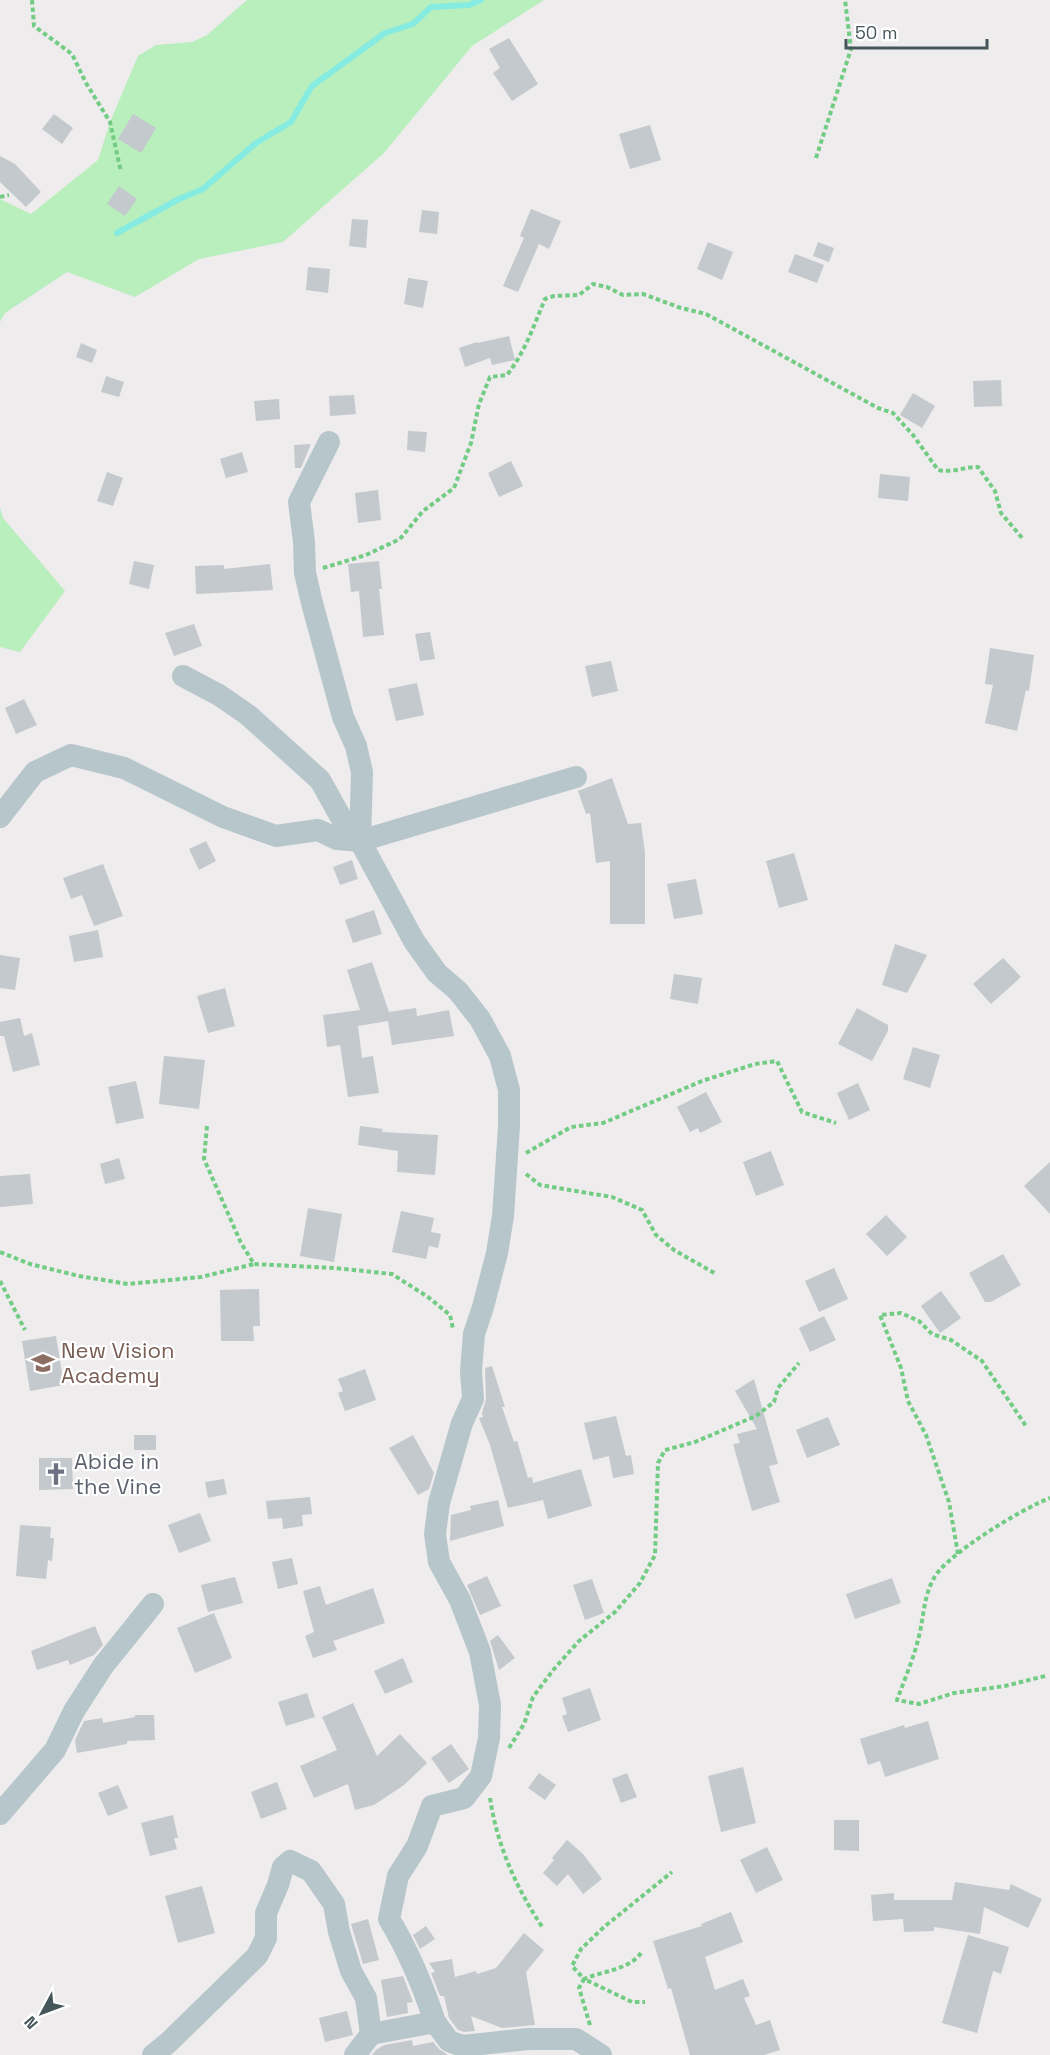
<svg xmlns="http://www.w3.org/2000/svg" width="1050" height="2055" viewBox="0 0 1050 2055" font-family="'Space Grotesk',sans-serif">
  <rect width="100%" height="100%" fill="#efeced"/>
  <g fill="#b9eebd">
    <path d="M 247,0 L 544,0 L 472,46 L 384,153 L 283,242 L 199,259 L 135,297 L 67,272 L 5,313 L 0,322 L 0,199 L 31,214 L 98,160 L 110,122 L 138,56 L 156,45 L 192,42 L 207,35 Z"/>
    <path d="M 0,508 L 3,518 L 65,591 L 20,652 L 0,647 Z"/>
  </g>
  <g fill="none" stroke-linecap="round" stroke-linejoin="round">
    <path stroke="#86ebe1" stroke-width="6" d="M 117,233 L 177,200 L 203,189 L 256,143 L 291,122 L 312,86 L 385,33 L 413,24 L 431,7 L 469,5 L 481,0"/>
  </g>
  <g fill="#c3c9cc">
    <path d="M 509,38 L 538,84 L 512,101 L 493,73 L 500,68 L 489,49 Z"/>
    <path d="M 54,114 L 73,128 L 62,144 L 42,129 Z"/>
    <path d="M 133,114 L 156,128 L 141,153 L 118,139 Z"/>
    <path d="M 650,125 L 661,160 L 630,169 L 619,134 Z"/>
    <path d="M 0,156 L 15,164 L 41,192 L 26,207 L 0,182 Z"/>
    <path d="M 119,186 L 137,199 L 125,216 L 107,204 Z"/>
    <path d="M 531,209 L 561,221 L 549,249 L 539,244 L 518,292 L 503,286 L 524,238 L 520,236 Z"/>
    <path d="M 422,210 L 439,212 L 437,234 L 419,232 Z"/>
    <path d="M 352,219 L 368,220 L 366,248 L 349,246 Z"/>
    <path d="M 708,242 L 733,252 L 722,280 L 697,269 Z"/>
    <path d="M 818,242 L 834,248 L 829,262 L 813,256 Z"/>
    <path d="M 795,254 L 824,265 L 817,283 L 788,272 Z"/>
    <path d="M 308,267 L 330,269 L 328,293 L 306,290 Z"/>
    <path d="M 408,278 L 428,281 L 423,308 L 404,304 Z"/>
    <path d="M 509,336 L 515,360 L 492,365 L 490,358 L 465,367 L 459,348 L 477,342 L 478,343 Z"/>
    <path d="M 81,343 L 97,350 L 92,363 L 76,357 Z"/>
    <path d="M 106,376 L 124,382 L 119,397 L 101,392 Z"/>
    <path d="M 1001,380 L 1002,406 L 974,407 L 973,381 Z"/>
    <path d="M 913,393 L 935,406 L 922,428 L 900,415 Z"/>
    <path d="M 354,395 L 356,414 L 330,416 L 329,396 Z"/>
    <path d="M 279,399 L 280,419 L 256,421 L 254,401 Z"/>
    <path d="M 408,431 L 427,432 L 425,452 L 407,450 Z"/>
    <path d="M 311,444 L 301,468 L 295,468 L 294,445 Z"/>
    <path d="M 242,452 L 248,472 L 226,478 L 220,459 Z"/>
    <path d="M 511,461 L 523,486 L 499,497 L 488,473 Z"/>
    <path d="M 107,472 L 123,478 L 113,506 L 97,501 Z"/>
    <path d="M 880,474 L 910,477 L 908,501 L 878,498 Z"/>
    <path d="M 378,490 L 381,520 L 358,523 L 355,493 Z"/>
    <path d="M 134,561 L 154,565 L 149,589 L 129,584 Z"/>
    <path d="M 379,561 L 382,589 L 379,589 L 384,635 L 363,637 L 359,591 L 351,592 L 348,564 Z"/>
    <path d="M 270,564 L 273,590 L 196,594 L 195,566 L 224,565 L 224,569 Z"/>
    <path d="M 194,624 L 202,646 L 174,656 L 165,633 Z"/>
    <path d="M 430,632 L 435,659 L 420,661 L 415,634 Z"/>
    <path d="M 990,648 L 1034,655 L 1029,691 L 1026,690 L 1017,731 L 985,723 L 993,685 L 985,684 Z"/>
    <path d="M 611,661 L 618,691 L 592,697 L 585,666 Z"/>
    <path d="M 417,683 L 424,715 L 396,721 L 388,689 Z"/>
    <path d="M 24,699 L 37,725 L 16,734 L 5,708 Z"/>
    <path d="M 612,778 L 628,824 L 641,823 L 645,853 L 645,924 L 610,924 L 610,861 L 596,863 L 590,813 L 586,814 L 578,791 Z"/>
    <path d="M 206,841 L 216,861 L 199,870 L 189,849 Z"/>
    <path d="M 794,853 L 808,900 L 779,908 L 766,861 Z"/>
    <path d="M 352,860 L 358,879 L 340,885 L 333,867 Z"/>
    <path d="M 103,864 L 123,916 L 94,926 L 82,895 L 71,899 L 63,878 Z"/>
    <path d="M 696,879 L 703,914 L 674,919 L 667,884 Z"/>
    <path d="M 374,910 L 382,934 L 353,943 L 345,920 Z"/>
    <path d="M 98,930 L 103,957 L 74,962 L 69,936 Z"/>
    <path d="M 895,944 L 927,955 L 907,993 L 882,985 Z"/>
    <path d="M 0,955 L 20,958 L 15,990 L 0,988 Z"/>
    <path d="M 1003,958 L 1021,977 L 991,1004 L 973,984 Z"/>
    <path d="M 372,962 L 389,1012 L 416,1008 L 417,1016 L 449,1010 L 454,1036 L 392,1045 L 388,1021 L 358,1026 L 362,1058 L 373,1056 L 379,1093 L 348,1097 L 340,1045 L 327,1047 L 323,1015 L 360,1010 L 347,970 Z"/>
    <path d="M 674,974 L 702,978 L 698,1004 L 670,999 Z"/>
    <path d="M 225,988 L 235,1026 L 208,1033 L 197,996 Z"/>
    <path d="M 857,1008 L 888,1025 L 888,1031 L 872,1061 L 838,1044 Z"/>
    <path d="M 20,1018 L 24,1036 L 32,1033 L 40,1065 L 13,1072 L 4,1036 L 0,1036 L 0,1022 Z"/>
    <path d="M 913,1047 L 940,1055 L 930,1088 L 903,1079 Z"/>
    <path d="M 164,1056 L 205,1060 L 199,1109 L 159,1104 Z"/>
    <path d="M 136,1081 L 144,1118 L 116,1124 L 108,1087 Z"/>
    <path d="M 858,1083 L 870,1110 L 849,1120 L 837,1093 Z"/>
    <path d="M 706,1092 L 722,1122 L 700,1133 L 698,1128 L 690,1132 L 677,1107 Z"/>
    <path d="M 360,1126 L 383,1129 L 382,1132 L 438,1135 L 435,1175 L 397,1172 L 398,1151 L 358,1145 Z"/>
    <path d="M 771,1151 L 784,1185 L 756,1196 L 743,1162 Z"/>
    <path d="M 119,1158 L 125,1179 L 105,1184 L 100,1164 Z"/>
    <path d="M 1050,1162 L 1050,1214 L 1024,1186 Z"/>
    <path d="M 30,1174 L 33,1204 L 0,1207 L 0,1176 Z"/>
    <path d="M 308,1208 L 342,1214 L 334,1262 L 300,1256 Z"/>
    <path d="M 401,1211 L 434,1218 L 431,1232 L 441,1234 L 438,1248 L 429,1246 L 426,1259 L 392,1252 Z"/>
    <path d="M 886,1215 L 907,1237 L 887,1256 L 866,1234 Z"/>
    <path d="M 1003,1254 L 1021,1285 L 991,1302 L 985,1302 L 969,1273 Z"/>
    <path d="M 834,1268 L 848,1299 L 819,1312 L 805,1281 Z"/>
    <path d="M 259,1289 L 260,1326 L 253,1326 L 254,1341 L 221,1341 L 220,1290 Z"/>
    <path d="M 941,1291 L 961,1318 L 940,1333 L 921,1306 Z"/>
    <path d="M 824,1316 L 836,1340 L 810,1352 L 799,1328 Z"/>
    <path d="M 56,1336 L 64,1385 L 30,1391 L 22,1341 Z"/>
    <path d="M 492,1366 L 505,1407 L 502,1407 L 514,1442 L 517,1441 L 528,1478 L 532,1477 L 533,1483 L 581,1469 L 592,1506 L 548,1519 L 543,1500 L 508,1508 L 490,1445 L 479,1418 L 483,1417 L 482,1413 L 486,1399 L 485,1368 Z"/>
    <path d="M 365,1369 L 376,1400 L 345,1411 L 338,1393 L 343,1391 L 338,1379 Z"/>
    <path d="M 754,1379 L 778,1464 L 769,1466 L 780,1502 L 752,1511 L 733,1444 L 740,1443 L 737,1434 L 757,1429 L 735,1391 Z"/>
    <path d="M 616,1416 L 626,1456 L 631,1455 L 634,1474 L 613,1478 L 609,1456 L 593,1460 L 584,1423 Z"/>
    <path d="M 828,1417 L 840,1445 L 807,1458 L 796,1430 Z"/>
    <rect x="134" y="1435" width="22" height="15"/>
    <path d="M 413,1435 L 434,1473 L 429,1489 L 418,1495 L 389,1448 Z"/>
    <path d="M 39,1458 L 72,1458 L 73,1489 L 39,1490 Z"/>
    <path d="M 224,1479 L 227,1494 L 208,1498 L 205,1482 Z"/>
    <path d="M 310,1497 L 312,1514 L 302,1515 L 303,1526 L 283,1529 L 282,1518 L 268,1519 L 266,1501 Z"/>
    <path d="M 498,1500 L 504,1526 L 450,1541 L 451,1515 L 471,1510 L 470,1506 Z"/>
    <path d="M 200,1513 L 211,1541 L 179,1553 L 168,1525 Z"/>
    <path d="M 20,1525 L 51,1527 L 50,1538 L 54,1538 L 52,1561 L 48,1560 L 46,1579 L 16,1576 Z"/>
    <path d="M 292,1558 L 298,1584 L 278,1589 L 272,1562 Z"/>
    <path d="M 487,1576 L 501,1606 L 480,1615 L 467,1585 Z"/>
    <path d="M 235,1577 L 243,1603 L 208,1612 L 201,1585 Z"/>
    <path d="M 892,1578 L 901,1603 L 855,1619 L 846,1594 Z"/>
    <path d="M 592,1579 L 604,1613 L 585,1620 L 573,1585 Z"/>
    <path d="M 320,1586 L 326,1605 L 373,1588 L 385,1623 L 333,1641 L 337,1650 L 313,1658 L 305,1636 L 314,1632 L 303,1591 Z"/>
    <path d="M 214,1613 L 232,1658 L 195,1673 L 177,1628 Z"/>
    <path d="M 95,1626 L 103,1645 L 94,1655 L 70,1665 L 68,1660 L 37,1670 L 31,1651 Z"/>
    <path d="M 498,1635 L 515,1658 L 499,1670 L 490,1641 Z"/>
    <path d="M 403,1658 L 413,1682 L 385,1694 L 374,1671 Z"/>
    <path d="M 590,1688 L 601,1720 L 568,1732 L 562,1716 L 567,1714 L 562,1698 Z"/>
    <path d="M 307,1693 L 315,1717 L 286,1726 L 278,1702 Z"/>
    <path d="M 353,1703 L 377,1756 L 400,1734 L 427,1763 L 404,1785 L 374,1805 L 355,1810 L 348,1784 L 314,1798 L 300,1766 L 337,1750 L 322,1717 Z"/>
    <path d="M 135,1715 L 154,1715 L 155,1740 L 127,1741 L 127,1744 L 77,1753 L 75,1740 L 84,1721 L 102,1718 L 103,1723 L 135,1717 Z"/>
    <path d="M 928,1721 L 939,1759 L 885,1777 L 880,1761 L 868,1765 L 860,1739 L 904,1725 L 905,1728 Z"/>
    <path d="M 451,1744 L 469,1769 L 449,1783 L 431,1758 Z"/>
    <path d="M 743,1767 L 756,1823 L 721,1832 L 708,1776 Z"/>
    <path d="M 539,1773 L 556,1785 L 545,1800 L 528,1788 Z"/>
    <path d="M 627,1773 L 637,1797 L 621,1803 L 612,1779 Z"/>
    <path d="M 277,1782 L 287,1809 L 261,1819 L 251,1792 Z"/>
    <path d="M 118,1785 L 128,1808 L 108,1816 L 98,1793 Z"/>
    <path d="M 173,1815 L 178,1838 L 174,1838 L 177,1849 L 150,1856 L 141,1823 Z"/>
    <path d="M 834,1820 L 859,1820 L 859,1851 L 834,1850 Z"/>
    <path d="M 567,1840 L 583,1854 L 602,1879 L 583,1894 L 568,1874 L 557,1886 L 543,1873 L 554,1860 L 552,1858 Z"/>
    <path d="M 767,1847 L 783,1880 L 756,1893 L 740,1860 Z"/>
    <path d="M 955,1882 L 1009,1890 L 1011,1884 L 1042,1899 L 1028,1928 L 984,1907 L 980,1934 L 934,1927 L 934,1931 L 904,1932 L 903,1919 L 873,1921 L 871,1895 L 894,1893 L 894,1900 L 952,1900 Z"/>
    <path d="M 202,1886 L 215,1933 L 178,1943 L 165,1896 Z"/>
    <path d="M 731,1912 L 743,1942 L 705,1957 L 715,1990 L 743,1979 L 750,1996 L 744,1998 L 756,2025 L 770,2020 L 780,2050 L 764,2055 L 690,2055 L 671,1988 L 668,1989 L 653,1941 L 702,1926 L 701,1924 Z"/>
    <path d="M 368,1919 L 379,1960 L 363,1964 L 351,1924 Z"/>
    <path d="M 426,1926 L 435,1939 L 420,1949 L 413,1935 Z"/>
    <path d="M 524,1933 L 544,1950 L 526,1972 L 535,2025 L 502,2028 L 471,2016 L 475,2031 L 464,2032 L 458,2030 L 449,2018 L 444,1996 L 440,1996 L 431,1973 L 435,1972 L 429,1963 L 452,1959 L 455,1977 L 476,1971 L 477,1974 L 496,1968 Z"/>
    <path d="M 968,1935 L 1009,1947 L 1001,1974 L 993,1971 L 977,2033 L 942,2023 Z"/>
    <path d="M 403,1976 L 413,2002 L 407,2003 L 408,2013 L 387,2017 L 381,1980 Z"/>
    <path d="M 347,2011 L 353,2035 L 325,2042 L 319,2018 Z"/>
    <path d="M 412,2040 L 413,2046 L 433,2042 L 439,2049 L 448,2055 L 372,2055 L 376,2050 L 384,2045 Z"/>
  </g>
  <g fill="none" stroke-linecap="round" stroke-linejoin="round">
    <g stroke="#72cc84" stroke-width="4" stroke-dasharray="4.5 3" stroke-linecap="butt">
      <path d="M 32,0 L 34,26 L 72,54 L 86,83 L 110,122 L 121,172"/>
      <path d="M 816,158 L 851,49 L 845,0"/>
      <path d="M 0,197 L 9,195"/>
      <path d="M 323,568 L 366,555 L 400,539 L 423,511 L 454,488 L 471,443 L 479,404 L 490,377 L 507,375 C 525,352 534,325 545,299 L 554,296 L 579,295 L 593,284 L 607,287 L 623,295 L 643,294 L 681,308 L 706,314 L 878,408 L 893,413 L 913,435 L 938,470 C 952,473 964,467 978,467 L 995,491 L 1001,513 L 1023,539"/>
      <path d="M 207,1126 L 204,1159 L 241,1243 L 254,1264 L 334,1268 L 392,1274 L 428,1297 L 450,1315 L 453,1329"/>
      <path d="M 526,1153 L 571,1127 L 603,1123 L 702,1081 L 755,1064 L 777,1061 L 802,1112 L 836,1123"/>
      <path d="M 526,1174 L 540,1185 L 612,1197 L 642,1210 L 656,1235 L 674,1250 L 716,1274"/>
      <path d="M 0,1252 L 30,1264 L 79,1276 L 128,1284 L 201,1277 L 254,1264"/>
      <path d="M 0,1281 L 25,1330"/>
      <path d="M 958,1554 L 949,1502 L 926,1435 L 908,1401 L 901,1368 L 880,1315 L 901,1313 L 919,1321 L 932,1334 L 951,1340 L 982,1361 L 1026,1426"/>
      <path d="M 1045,1676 L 1005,1686 L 954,1693 L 919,1704 L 897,1700 C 904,1681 913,1660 918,1640 C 924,1619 923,1597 934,1578 C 947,1554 1023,1508 1050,1498"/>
      <path d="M 509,1748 L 524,1724 L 533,1697 L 554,1669 L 579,1641 L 615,1612 L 640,1583 L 655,1555 L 658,1463 L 665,1450 L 695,1442 L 756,1416 L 774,1402 L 778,1388 L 799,1363"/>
      <path d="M 490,1798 C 497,1845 516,1888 543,1928"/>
      <path d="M 641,1953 C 629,1970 602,1971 584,1979 L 572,1966 L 581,1949 L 604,1927 L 672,1872"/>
      <path d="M 590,2025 L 579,1988 L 584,1979 L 632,2002 L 645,2002"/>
    </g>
    <g stroke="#b7c6ca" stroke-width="22">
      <path d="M 329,442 L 299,502 L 304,542 L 305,573 L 312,603 L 343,717 L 356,746 L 362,772 L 360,841 L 414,941 L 437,973 L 458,991 L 480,1019 L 500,1056 L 509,1090 L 509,1126 L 503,1216 L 497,1253 L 483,1307 L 474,1334 L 471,1371 L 473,1399 L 462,1423 L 439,1503 L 435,1534 L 439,1562 L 460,1600 L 480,1652 L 490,1705 L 489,1738 L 481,1776 L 464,1798 L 432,1806 L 417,1846 L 398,1876 L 389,1919 C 409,1952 423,1986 435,2022"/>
      <path d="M 183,676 L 219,695 L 248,715 L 320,780 L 353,839"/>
      <path d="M 0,817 L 35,772 L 71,755 L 124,768 L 223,817 L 276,836 L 318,830 L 337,839 L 360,841 L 576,777"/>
      <path d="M 0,1814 L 55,1750 L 74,1711 L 103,1666 L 153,1604"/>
      <path d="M 153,2055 L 169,2042 L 257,1956 L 266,1938 L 266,1913 L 278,1885 L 283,1867 L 290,1861 L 311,1871 L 334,1904 L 339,1932 L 351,1971 L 366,1998 L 371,2034"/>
      <path d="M 355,2055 L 371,2034 L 435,2022 L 449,2041 L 462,2046 L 528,2039 L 576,2039 L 601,2055"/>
    </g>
  </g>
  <defs>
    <g id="school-bare" transform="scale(1.8)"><path d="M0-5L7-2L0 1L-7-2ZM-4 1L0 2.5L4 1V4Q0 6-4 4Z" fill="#8d6e63" stroke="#fff" stroke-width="2.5" paint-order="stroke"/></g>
    <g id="church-bare" transform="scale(1.8)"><path d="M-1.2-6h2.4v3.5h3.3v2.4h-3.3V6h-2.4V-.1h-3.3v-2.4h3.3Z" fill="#6b7280" stroke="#fff" stroke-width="2.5" paint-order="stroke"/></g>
  </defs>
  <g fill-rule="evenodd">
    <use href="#school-bare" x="43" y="1363"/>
    <use href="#church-bare" x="56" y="1474"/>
  </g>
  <g text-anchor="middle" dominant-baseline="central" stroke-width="4.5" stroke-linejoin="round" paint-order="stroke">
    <g font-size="22" fill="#785e54" stroke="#fff" text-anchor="start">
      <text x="61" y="1350">New Vision<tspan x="61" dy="25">Academy</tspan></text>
    </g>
    <g font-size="22" fill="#5b616d" stroke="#fff" text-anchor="start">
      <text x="74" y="1461">Abide in<tspan x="74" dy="25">the Vine</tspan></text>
    </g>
  </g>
  <g transform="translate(42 2013) rotate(229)" stroke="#ffffff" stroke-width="4.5" paint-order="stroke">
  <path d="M0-4.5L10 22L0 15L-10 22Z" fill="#45565a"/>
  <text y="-9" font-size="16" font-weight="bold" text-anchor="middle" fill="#45565a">N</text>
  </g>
  <path d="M846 39v9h141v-9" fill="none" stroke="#45565a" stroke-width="3"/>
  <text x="855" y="39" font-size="18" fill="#45565a" stroke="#ffffff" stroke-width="4.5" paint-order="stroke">50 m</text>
</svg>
